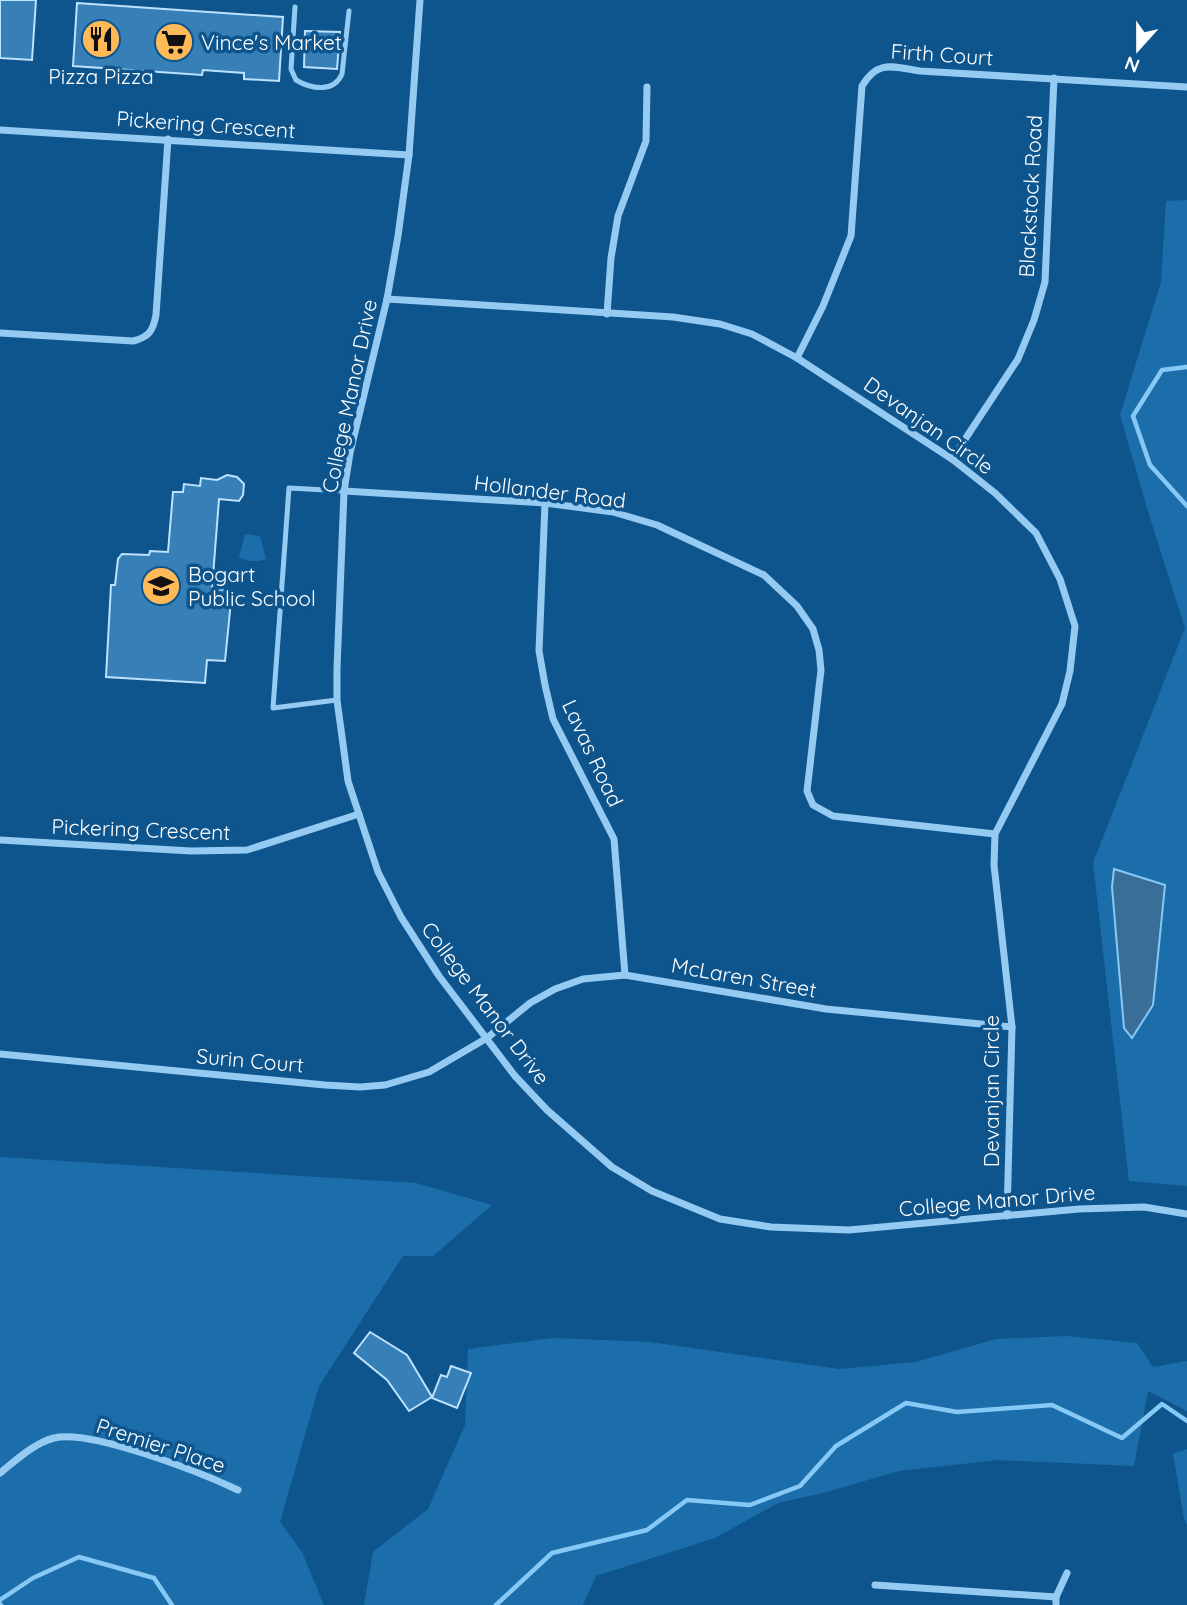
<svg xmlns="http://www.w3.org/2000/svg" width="1187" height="1605" viewBox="0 0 1187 1605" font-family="Quicksand,sans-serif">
  <rect width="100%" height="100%" fill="#0e558d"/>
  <g fill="#1c6eab">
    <path d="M 1187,200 L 1187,1186 L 1129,1181 L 1093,863 L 1185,628 L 1150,518 L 1120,415 L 1161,282 L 1166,201 Z"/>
    <path d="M 245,534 L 260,536 L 266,559 C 258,562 246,562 239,557 Z"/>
    <path d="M 0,1157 L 416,1183 L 492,1205 L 433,1256 L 403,1256 L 319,1386 L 280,1522 L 302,1552 L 324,1605 L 0,1605 Z"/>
    <path d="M 1066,1336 L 1137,1343 L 1153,1367 L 1187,1361 L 1187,1411 L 1148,1391 L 1134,1466 L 998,1460 L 899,1471 L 823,1493 L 778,1503 L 715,1538 L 596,1576 L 583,1605 L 364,1605 L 373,1552 L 428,1509 L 465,1425 L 468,1349 L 553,1338 L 650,1342 L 839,1369 L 916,1362 L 996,1339 Z"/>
    <path d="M 1187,1449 L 1187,1525 L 1184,1518 L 1173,1454 Z"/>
  </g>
  <path fill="#396e97" stroke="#86c9f7" stroke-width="2" d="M 1114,869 L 1165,885 L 1153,1005 L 1132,1038 L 1124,1028 L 1112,887 Z"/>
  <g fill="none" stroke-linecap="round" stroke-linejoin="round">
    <g stroke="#86c9f7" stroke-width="4.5">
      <path d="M 1187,367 L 1162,370 L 1133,416 L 1150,465 L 1187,506"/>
      <path d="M 0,1600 L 33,1578 L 79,1557 L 154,1578 L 172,1605"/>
      <path d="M 0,1604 L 1,1605"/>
      <path d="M 496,1605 L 552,1553 L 647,1530 L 687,1500 L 750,1505 L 800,1486 L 836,1446 L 906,1403 L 957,1412 L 1052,1405 L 1122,1438 L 1162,1404 L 1187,1421"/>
    </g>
  </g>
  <g fill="#367fb7" stroke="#bce2fe" stroke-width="2">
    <path d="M 0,0 L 36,0 L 32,60 L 0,58 Z"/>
    <path d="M 77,3 L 283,17 L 279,81 L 244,79 L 244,73 L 203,70 L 202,75 L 73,66 Z"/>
    <path d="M 305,31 L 340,32 L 337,69 L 304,67 Z"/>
    <path d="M 227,475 L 237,477 L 244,484 L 243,495 L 239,501 L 219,499 L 212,589 L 227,590 L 226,601 L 231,601 L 225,661 L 207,660 L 205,683 L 106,677 L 111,585 L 115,585 L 118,559 L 122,554 L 149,555 L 150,551 L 168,552 L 173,492 L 183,492 L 184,484 L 200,486 L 201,478 L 217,480 Z"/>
    <path d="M 370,1332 L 407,1355 L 432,1397 L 409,1411 L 387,1380 L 354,1353 Z"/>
    <path d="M 451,1366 L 471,1373 L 457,1408 L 432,1398 L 441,1375 L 447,1377 Z"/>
  </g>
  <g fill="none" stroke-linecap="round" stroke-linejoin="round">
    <g stroke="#95cbf3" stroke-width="5">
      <path d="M 295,7 L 291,69 L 296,80 C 311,89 334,93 342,74 L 349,11"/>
      <path d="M 337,700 L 273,708 L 289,488 L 344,491"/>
    </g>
    <g stroke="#95cbf3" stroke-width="7">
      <path d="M 420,0 L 409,155 L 398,236 L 387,299 L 350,453 L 344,491 L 337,669 L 337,700 L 348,781 L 378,872 L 401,917 L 439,976 L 515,1076 L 547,1110 L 612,1167 L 652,1191 L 720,1219 L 771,1227 L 849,1230 L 1079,1209 L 1144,1207 L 1187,1214"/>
      <path d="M 0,130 L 409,155"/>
      <path d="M 387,299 L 673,317 L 720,324 L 752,334 L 797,358 L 952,459 L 995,493 L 1036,533 L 1060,579 L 1075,626 L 1070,671 L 1062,704 L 995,834 L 994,865 L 1012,1027 L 1007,1216"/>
      <path d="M 607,314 L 611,258 L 618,216 L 646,141 L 647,87"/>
      <path d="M 0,333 L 133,341 C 149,337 153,331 156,315 L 168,139"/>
      <path d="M 797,358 L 823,306 L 851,236 L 862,86 C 878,59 893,67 920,71 L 1187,87"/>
      <path d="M 952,459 L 1018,359 L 1034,320 L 1045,282 L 1054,78"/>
      <path d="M 344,491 L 545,503 L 613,512 L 657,525 L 764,575 L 797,606 L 813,629 L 819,650 L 821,670 L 807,791 L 813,805 L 833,816 L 995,834"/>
      <path d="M 545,503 L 539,651 L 545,685 L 553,719 L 614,839 L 625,975"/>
      <path d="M 0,840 L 191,851 L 247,850 L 359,814"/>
      <path d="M 0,1054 L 325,1085 L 360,1087 L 385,1085 L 429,1072 L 487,1038 L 530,1003 L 555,989 L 583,979 L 625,975 L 826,1009 L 1012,1027"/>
      <path d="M 0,1473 C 15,1461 34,1443 54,1438 C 91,1429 202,1473 238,1490"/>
      <path d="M 875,1585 L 1056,1597"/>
      <path d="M 1056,1605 L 1056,1597 L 1067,1573"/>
    </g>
  </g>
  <defs>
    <g id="restaurant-disc" transform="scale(2.0125)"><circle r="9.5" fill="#ffba57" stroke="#0e558d"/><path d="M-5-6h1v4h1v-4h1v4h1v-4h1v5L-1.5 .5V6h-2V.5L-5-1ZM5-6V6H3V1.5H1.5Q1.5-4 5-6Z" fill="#111"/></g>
    <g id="supermarket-disc" transform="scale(2.0125)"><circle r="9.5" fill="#ffba57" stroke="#0e558d"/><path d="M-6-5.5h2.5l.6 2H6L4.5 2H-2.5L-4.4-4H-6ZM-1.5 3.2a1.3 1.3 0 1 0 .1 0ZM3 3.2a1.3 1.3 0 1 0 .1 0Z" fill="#111"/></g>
    <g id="school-disc" transform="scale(2.0125)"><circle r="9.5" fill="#ffba57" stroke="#0e558d"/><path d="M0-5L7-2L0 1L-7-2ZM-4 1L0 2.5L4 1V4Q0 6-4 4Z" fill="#111"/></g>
  </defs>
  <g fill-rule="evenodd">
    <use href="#restaurant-disc" x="101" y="39"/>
    <use href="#supermarket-disc" x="174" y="42"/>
    <use href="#school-disc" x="161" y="586"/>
  </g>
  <g text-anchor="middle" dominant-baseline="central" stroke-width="7" stroke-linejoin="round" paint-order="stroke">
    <g font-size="21" fill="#fff" stroke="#0e558d" text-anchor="start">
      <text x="201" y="42">Vince's Market</text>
      <text x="101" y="76" text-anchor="middle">Pizza Pizza</text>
      <text x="188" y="574">Bogart<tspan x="188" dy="24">Public School</tspan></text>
    </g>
    <g font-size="21" fill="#fff" stroke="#0e558d">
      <text transform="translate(942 54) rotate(4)">Firth Court</text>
      <text transform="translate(206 124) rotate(4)">Pickering Crescent</text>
      <text transform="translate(1030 196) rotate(-87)">Blackstock Road</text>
      <text transform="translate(349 396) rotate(-78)">College Manor Drive</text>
      <text transform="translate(929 425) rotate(35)">Devanjan Circle</text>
      <text transform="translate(550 491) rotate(7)">Hollander Road</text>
      <text transform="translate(593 753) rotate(65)">Lavas Road</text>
      <text transform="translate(141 829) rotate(2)">Pickering Crescent</text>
      <text transform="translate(744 977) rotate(10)">McLaren Street</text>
      <text transform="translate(486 1003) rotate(53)">College Manor Drive</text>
      <text transform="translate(250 1060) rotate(5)">Surin Court</text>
      <text transform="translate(991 1091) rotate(-90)">Devanjan Circle</text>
      <text transform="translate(997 1200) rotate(-5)">College Manor Drive</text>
      <text transform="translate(161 1445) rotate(18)">Premier Place</text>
    </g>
  </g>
  <g transform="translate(1138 49) rotate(201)" stroke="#0e558d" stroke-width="5" paint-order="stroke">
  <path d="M0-5L12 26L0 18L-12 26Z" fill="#ffffff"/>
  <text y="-10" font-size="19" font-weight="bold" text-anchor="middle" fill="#ffffff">N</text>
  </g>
</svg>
